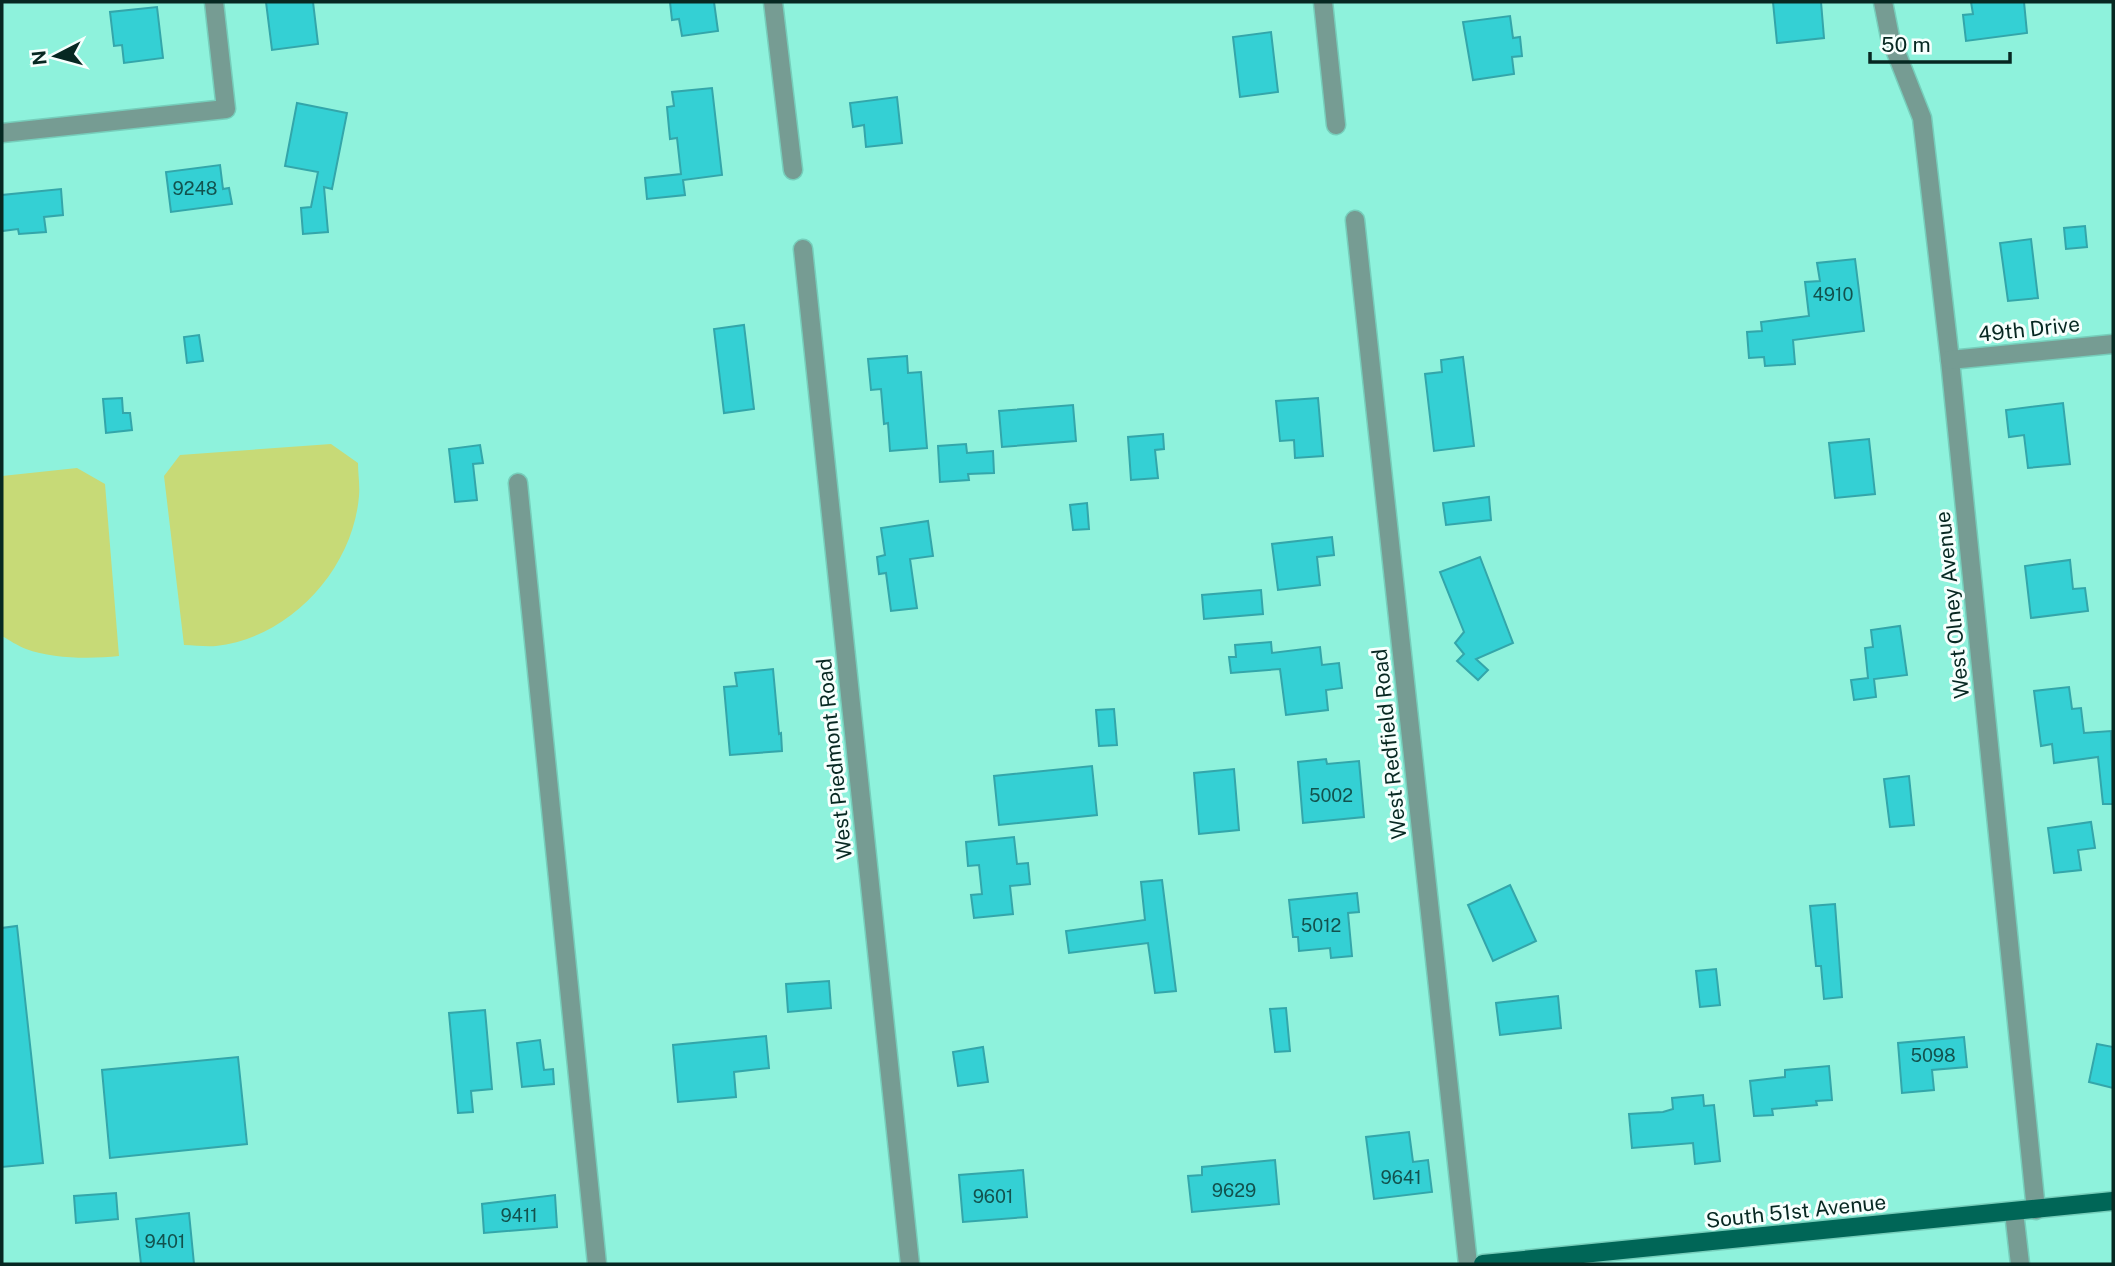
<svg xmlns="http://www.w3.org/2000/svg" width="2115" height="1266" viewBox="0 0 2115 1266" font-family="'Public Sans',sans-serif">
  <rect width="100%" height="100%" fill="#8ef2dc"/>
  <g fill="#c7da77">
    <path d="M 331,444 L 358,463 C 358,474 360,485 359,496 C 353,569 290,638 216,646 C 206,647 194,645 184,645 L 164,476 L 180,455 Z"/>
    <path d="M 77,468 L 105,484 L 119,656 C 92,659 52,659 26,649 C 18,646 9,640 2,636 L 2,476 Z"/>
  </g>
  <g fill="#34d0d4" stroke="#33a6aa" stroke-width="2">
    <path d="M 266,2 L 313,2 L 318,44 L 272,50 Z"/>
    <path d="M 670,2 L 714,2 L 718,31 L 682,36 L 679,19 L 672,20 Z"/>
    <path d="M 1773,2 L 1821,2 L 1824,38 L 1777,43 Z"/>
    <path d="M 1971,2 L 2024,2 L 2027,33 L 1966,41 L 1963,15 L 1973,14 Z"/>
    <path d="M 157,7 L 163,58 L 124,63 L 122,45 L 114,46 L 110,12 Z"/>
    <path d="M 1510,16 L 1513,38 L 1520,37 L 1522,56 L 1512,57 L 1514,74 L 1473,80 L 1463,22 Z"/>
    <path d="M 1271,32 L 1278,92 L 1240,97 L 1233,37 Z"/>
    <path d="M 712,88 L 722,175 L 683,180 L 685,195 L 647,199 L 645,178 L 681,174 L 677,138 L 670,139 L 667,107 L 674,106 L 672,92 Z"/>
    <path d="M 897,97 L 902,143 L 866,147 L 864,125 L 853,127 L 850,103 Z"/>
    <path d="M 297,103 L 347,113 L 332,189 L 324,187 L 328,232 L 303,234 L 301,208 L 311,207 L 318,172 L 285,166 Z"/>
    <path d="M 220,165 L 223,189 L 229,188 L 232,204 L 171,212 L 166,172 Z"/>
    <path d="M 61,189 L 63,215 L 44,217 L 46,232 L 19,234 L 18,229 L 2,231 L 2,195 Z"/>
    <path d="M 2085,226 L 2087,247 L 2066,249 L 2064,228 Z"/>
    <path d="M 2031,239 L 2038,298 L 2008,301 L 2000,243 Z"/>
    <path d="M 1855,259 L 1864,331 L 1793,340 L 1795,364 L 1765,366 L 1764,357 L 1749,358 L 1747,332 L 1762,331 L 1761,322 L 1809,316 L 1805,282 L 1820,281 L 1817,263 Z"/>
    <path d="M 744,325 L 754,409 L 724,413 L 714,329 Z"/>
    <path d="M 199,335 L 203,361 L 187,363 L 184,337 Z"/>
    <path d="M 907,356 L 908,373 L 921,372 L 927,448 L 890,451 L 888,423 L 884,424 L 881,389 L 871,390 L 868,359 Z"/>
    <path d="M 1463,357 L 1474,446 L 1434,451 L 1425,374 L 1442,372 L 1441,360 Z"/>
    <path d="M 122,398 L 123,413 L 130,413 L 132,430 L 106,433 L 103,399 Z"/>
    <path d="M 1318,398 L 1323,456 L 1295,458 L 1294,440 L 1280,441 L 1276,401 Z"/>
    <path d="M 2063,403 L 2070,464 L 2028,468 L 2024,435 L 2009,437 L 2006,410 Z"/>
    <path d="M 1073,405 L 1076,441 L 1002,447 L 999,411 Z"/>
    <path d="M 1163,434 L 1164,449 L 1155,450 L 1158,478 L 1131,480 L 1128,437 Z"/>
    <path d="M 1869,439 L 1875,494 L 1835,498 L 1829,443 Z"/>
    <path d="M 966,444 L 967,453 L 993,451 L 994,473 L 968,474 L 969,480 L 940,482 L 938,446 Z"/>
    <path d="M 480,445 L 483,463 L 473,464 L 477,500 L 455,502 L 449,449 Z"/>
    <path d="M 1489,497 L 1491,520 L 1446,525 L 1443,503 Z"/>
    <path d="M 1087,503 L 1089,529 L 1073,530 L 1070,505 Z"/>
    <path d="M 928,521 L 933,556 L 910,559 L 917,608 L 891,611 L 886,573 L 879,574 L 877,557 L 885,555 L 881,528 Z"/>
    <path d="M 1332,537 L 1334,555 L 1317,557 L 1320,585 L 1278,590 L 1272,544 Z"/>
    <path d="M 1480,557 L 1513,643 L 1476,659 L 1488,670 L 1478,680 L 1457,661 L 1464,654 L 1455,643 L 1464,632 L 1440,572 Z"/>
    <path d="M 2070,560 L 2073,589 L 2085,588 L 2088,611 L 2031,618 L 2025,566 Z"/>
    <path d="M 1261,590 L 1263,614 L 1204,619 L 1202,595 Z"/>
    <path d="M 1900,626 L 1907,675 L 1874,679 L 1876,697 L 1854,700 L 1851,680 L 1868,678 L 1865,648 L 1873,647 L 1871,630 Z"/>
    <path d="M 1271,642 L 1272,653 L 1320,647 L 1322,665 L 1339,663 L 1342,688 L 1326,690 L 1328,710 L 1286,715 L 1280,669 L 1231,673 L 1229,657 L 1236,657 L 1235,645 Z"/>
    <path d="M 773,669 L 779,734 L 781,733 L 782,751 L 730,755 L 724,687 L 737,686 L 735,673 Z"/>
    <path d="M 2069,687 L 2072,709 L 2081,708 L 2084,733 L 2111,731 L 2113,804 L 2103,804 L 2098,757 L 2054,763 L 2052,744 L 2041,746 L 2034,691 Z"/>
    <path d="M 1114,709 L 1117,745 L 1099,746 L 1096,710 Z"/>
    <path d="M 1326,759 L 1327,764 L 1359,761 L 1364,817 L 1303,823 L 1298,762 Z"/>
    <path d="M 1092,766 L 1097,815 L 999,825 L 994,776 Z"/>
    <path d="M 1234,769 L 1239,830 L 1199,834 L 1194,773 Z"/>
    <path d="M 1909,776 L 1914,825 L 1890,827 L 1884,779 Z"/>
    <path d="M 2091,822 L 2095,848 L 2078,850 L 2081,870 L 2054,873 L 2048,828 Z"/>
    <path d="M 1014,837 L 1017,864 L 1028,863 L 1030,884 L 1010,886 L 1013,914 L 974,918 L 971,895 L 982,894 L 979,865 L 968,866 L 966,842 Z"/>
    <path d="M 1162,880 L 1176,991 L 1155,993 L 1148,943 L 1069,953 L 1066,931 L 1145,920 L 1141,882 Z"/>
    <path d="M 1510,885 L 1536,941 L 1493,961 L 1468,905 Z"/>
    <path d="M 1357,893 L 1359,912 L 1348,913 L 1352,956 L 1331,958 L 1330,948 L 1299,951 L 1298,937 L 1293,937 L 1289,900 Z"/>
    <path d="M 1835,904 L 1842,997 L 1824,999 L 1821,966 L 1816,966 L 1810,906 Z"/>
    <path d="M 17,926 L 43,1163 L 2,1167 L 2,928 Z"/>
    <path d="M 1716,969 L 1720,1005 L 1700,1007 L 1696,971 Z"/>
    <path d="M 829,981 L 831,1008 L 788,1012 L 786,984 Z"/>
    <path d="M 1558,996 L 1561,1028 L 1500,1035 L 1496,1003 Z"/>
    <path d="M 1286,1008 L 1290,1051 L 1275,1052 L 1270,1009 Z"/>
    <path d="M 485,1010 L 492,1089 L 471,1091 L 473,1112 L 458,1113 L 449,1013 Z"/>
    <path d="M 766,1036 L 769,1068 L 734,1072 L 736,1097 L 678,1102 L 673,1045 Z"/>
    <path d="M 1964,1037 L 1967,1067 L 1932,1070 L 1934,1090 L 1902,1093 L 1898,1043 Z"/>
    <path d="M 540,1040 L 544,1070 L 553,1069 L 554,1084 L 522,1087 L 517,1043 Z"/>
    <path d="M 2097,1044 L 2113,1047 L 2113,1088 L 2089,1082 Z"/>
    <path d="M 983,1047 L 988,1082 L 958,1086 L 953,1052 Z"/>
    <path d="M 238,1057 L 247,1144 L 110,1158 L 102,1070 Z"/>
    <path d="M 1829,1066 L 1832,1100 L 1816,1101 L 1817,1105 L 1772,1109 L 1773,1115 L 1754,1116 L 1750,1081 L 1785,1077 L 1785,1070 Z"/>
    <path d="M 1703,1095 L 1704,1106 L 1714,1105 L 1720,1161 L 1695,1164 L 1693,1143 L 1632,1148 L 1629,1114 L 1663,1112 L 1673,1109 L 1672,1098 Z"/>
    <path d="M 1409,1132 L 1413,1162 L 1428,1160 L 1432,1192 L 1374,1199 L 1366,1137 Z"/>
    <path d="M 1275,1160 L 1279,1204 L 1192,1212 L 1188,1176 L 1202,1175 L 1202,1167 Z"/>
    <path d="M 1023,1170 L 1027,1217 L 963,1222 L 959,1175 Z"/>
    <path d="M 116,1193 L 118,1219 L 76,1223 L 74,1196 Z"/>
    <path d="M 555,1195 L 557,1227 L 484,1233 L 482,1204 Z"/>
    <path d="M 189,1213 L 194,1264 L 141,1264 L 136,1219 Z"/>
  </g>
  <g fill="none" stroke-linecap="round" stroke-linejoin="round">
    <g stroke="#76cebb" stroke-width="21">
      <g id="street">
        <path d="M 773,2 L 793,170"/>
        <path d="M 1323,2 L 1336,125"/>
        <path d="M 1883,2 L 1890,37 L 1922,118 L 1950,360 L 2036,1210"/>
        <path d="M 2,133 L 226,109 L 214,2"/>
        <path d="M 1355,220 L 1468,1264"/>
        <path d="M 803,249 L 910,1264"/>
        <path d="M 1950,360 L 2113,344"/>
        <path d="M 518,483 L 597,1264"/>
        <path d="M 2014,1212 L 2020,1264"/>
      </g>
    </g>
    <g stroke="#76cebb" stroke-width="21">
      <path id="primary" d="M 1483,1264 L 2113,1201"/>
    </g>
    <use href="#street" stroke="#769c93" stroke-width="18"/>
    <use href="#primary" stroke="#006657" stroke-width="18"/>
  </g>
  <g text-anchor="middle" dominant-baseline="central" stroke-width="6" stroke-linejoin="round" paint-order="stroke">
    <g font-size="18" fill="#12524e">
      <text x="195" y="188">9248</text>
      <text x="1833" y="294">4910</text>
      <text x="1331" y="795">5002</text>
      <text x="1321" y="925">5012</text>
      <text x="1933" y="1055">5098</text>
      <text x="1401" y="1177">9641</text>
      <text x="1234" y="1190">9629</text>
      <text x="993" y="1196">9601</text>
      <text x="519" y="1215">9411</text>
      <text x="165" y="1241">9401</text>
    </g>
    <g font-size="21" fill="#072822" stroke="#f6fffd">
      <text transform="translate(2029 329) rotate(-6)">49th Drive</text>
      <text transform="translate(1952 605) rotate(-96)">West Olney Avenue</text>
      <text transform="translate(1389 744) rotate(-96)">West Redfield Road</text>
      <text transform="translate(834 759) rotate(-96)">West Piedmont Road</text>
      <text transform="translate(1796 1211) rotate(-6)">South 51st Avenue</text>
    </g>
  </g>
  <rect width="2115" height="1266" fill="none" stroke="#072822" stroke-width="7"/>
  <g transform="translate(56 56) rotate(264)" stroke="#f6fffd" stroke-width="5" paint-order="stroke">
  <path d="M0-5L12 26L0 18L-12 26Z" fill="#072822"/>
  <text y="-10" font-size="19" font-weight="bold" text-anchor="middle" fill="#072822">N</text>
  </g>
  <path d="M1870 52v10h140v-10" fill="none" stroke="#072822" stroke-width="3.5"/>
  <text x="1881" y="52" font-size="21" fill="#072822" stroke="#f6fffd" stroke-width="5" paint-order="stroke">50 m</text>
</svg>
